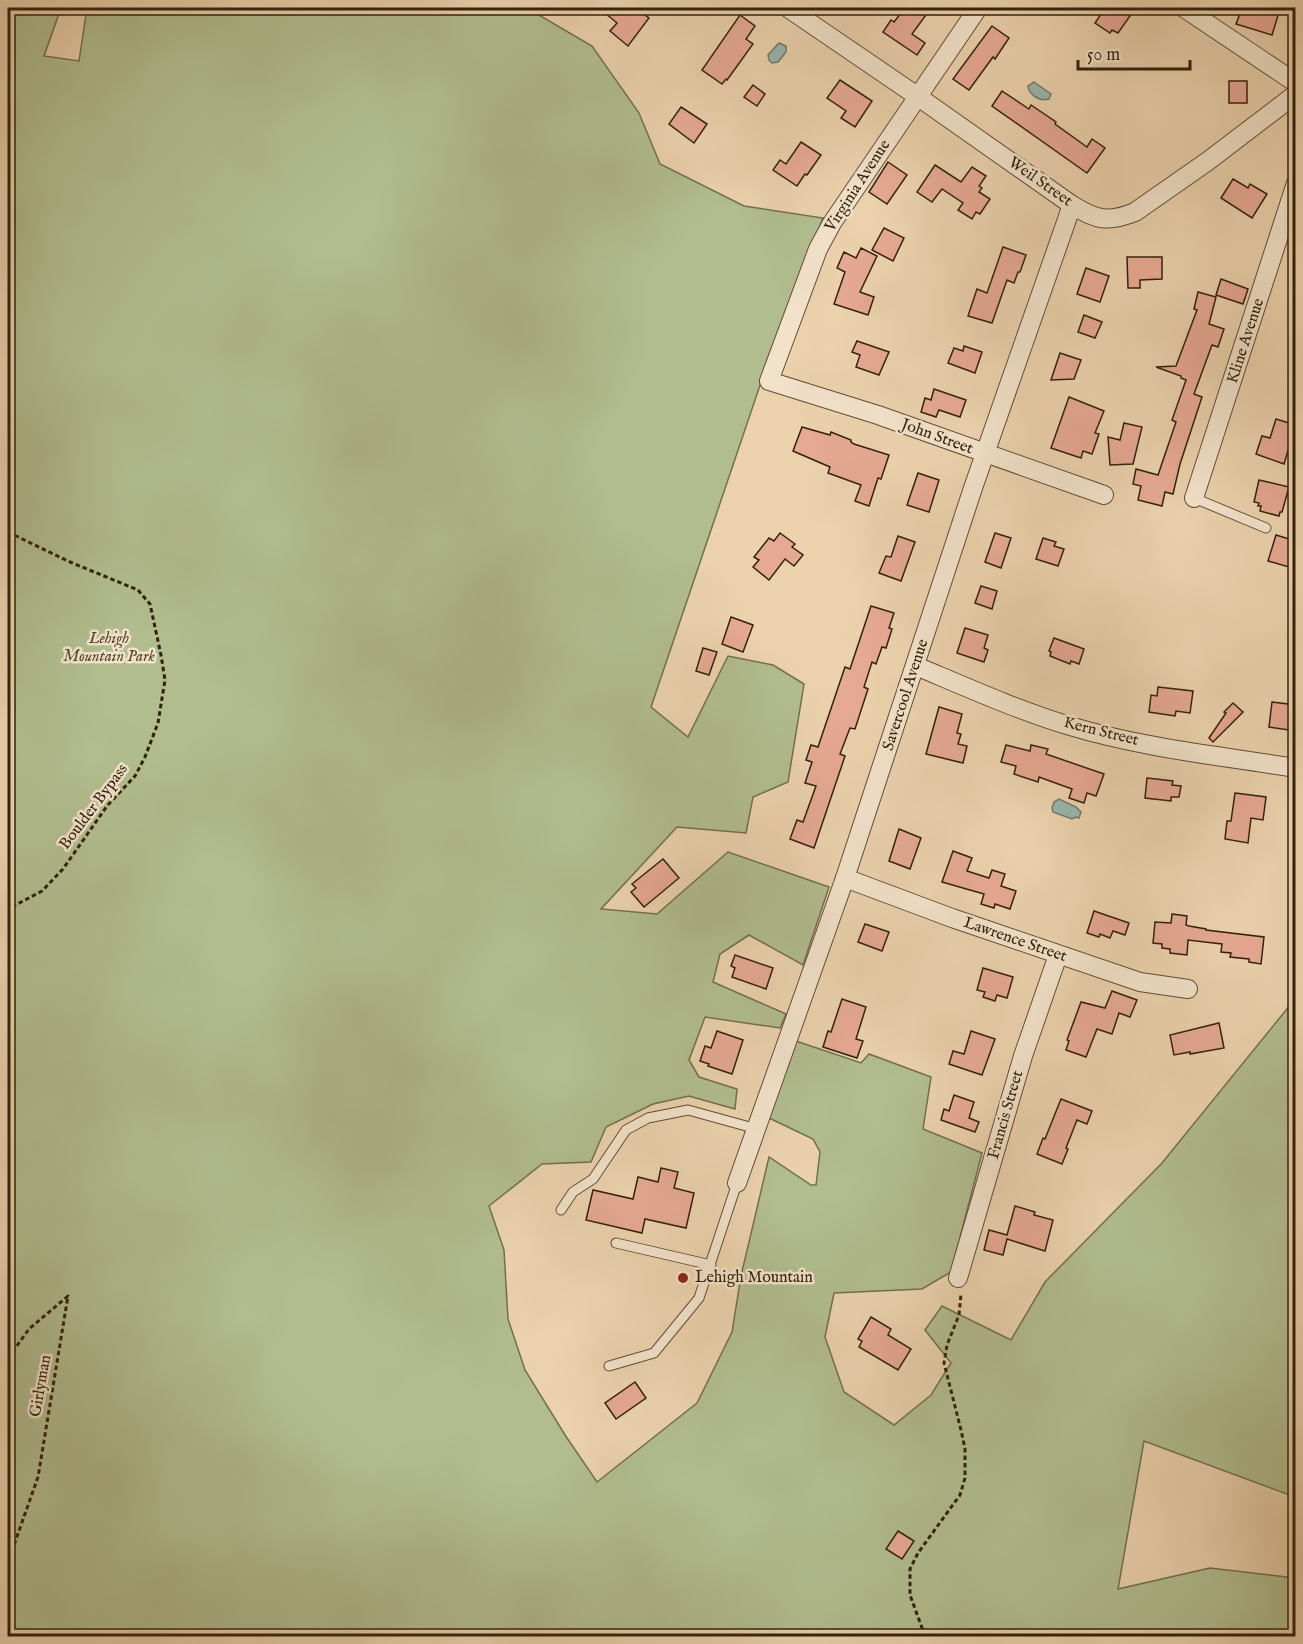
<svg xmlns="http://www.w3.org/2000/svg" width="1303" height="1644" viewBox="0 0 1303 1644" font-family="'IM FELL English',serif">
  <rect width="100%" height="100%" fill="#ebd2ad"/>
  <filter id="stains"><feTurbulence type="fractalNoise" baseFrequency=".00333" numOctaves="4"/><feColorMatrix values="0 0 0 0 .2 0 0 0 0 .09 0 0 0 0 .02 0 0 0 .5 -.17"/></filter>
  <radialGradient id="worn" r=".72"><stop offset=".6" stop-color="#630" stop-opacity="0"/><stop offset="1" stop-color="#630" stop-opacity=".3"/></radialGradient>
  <path fill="#b1bd8f" stroke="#726f4e" stroke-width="1.5" d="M 8,8 L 61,8 L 44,56 L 79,61 L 87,8 L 527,8 L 592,46 L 639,113 L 660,164 L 744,206 L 823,218 L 775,341 L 651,707 L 688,737 L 728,656 L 773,665 L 804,684 L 788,782 L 753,797 L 746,833 L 677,827 L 601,909 L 657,914 L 728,852 L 829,887 L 803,965 L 749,935 L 720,954 L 713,982 L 786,1014 L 780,1028 L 705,1017 L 689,1060 L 699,1077 L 737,1089 L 735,1109 L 689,1096 L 653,1104 L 606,1127 L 591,1162 L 542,1164 L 489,1206 L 504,1250 L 508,1319 L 525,1370 L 565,1435 L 597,1482 L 697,1403 L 732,1332 L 741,1276 L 769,1157 L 811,1185 L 816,1185 L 820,1152 L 813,1139 L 767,1117 L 796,1041 L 861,1063 L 869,1054 L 931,1077 L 923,1129 L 982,1153 L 951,1272 L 922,1289 L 834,1293 L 825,1337 L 844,1392 L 894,1425 L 931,1395 L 951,1363 L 925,1330 L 942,1306 L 1011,1340 L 1045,1282 L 1162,1163 L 1295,999 L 1295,1497 L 1144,1441 L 1118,1589 L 1210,1568 L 1295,1578 L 1295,1636 L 8,1636 Z"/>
  <g fill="#99b6af" stroke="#707a6e" stroke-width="1.5">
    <path d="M 779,43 L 786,46 L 786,52 L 778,62 L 772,63 L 769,60 L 768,55 Z"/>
    <path d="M 1034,82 L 1051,94 L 1049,99 C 1040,102 1029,95 1028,86 Z"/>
    <path d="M 1059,799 L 1076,807 L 1081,812 L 1079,818 L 1076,817 L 1072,819 L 1053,812 L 1052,808 L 1054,802 Z"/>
  </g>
  <g fill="#e6a993" stroke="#33210d" stroke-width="1.5">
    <path d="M 599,8 L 635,8 L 649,18 L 628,46 L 610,31 L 617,23 Z"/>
    <path d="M 905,8 L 931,8 L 912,34 L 925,43 L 917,55 L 883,32 L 891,20 L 894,22 Z"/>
    <path d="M 1105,8 L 1128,8 L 1125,12 L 1130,16 L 1118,33 L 1112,30 L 1110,33 L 1095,23 Z"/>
    <path d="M 1242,8 L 1265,8 L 1279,12 L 1272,35 L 1236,24 Z"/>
    <path d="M 740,15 L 755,26 L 746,39 L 753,44 L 727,80 L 726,79 L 722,84 L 702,70 Z"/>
    <path d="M 992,26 L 1009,38 L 995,59 L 993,57 L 969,90 L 953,79 Z"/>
    <path d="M 840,80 L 872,101 L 855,127 L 841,118 L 846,111 L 827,98 Z"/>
    <rect x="1229" y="81" width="18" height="22"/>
    <path d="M 753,85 L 765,94 L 757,106 L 744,97 Z"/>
    <path d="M 1002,91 L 1029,109 L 1031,105 L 1056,122 L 1055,124 L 1087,147 L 1092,139 L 1105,148 L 1087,173 L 992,106 Z"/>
    <path d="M 681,107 L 707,124 L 694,143 L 669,124 Z"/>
    <path d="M 801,142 L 821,155 L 807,175 L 805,174 L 797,186 L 773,170 L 780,160 L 786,164 Z"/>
    <path d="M 888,162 L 907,175 L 887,204 L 869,192 Z"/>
    <path d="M 935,165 L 961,182 L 972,167 L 986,176 L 979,186 L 982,188 L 979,192 L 990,199 L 980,214 L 976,212 L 972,219 L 958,210 L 963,203 L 942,189 L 932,202 L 917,192 Z"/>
    <path d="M 1233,179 L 1248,188 L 1250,184 L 1267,194 L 1252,218 L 1221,198 Z"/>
    <path d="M 884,228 L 904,238 L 893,261 L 872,250 Z"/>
    <path d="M 1003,247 L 1026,255 L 1020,272 L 1018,272 L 1014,283 L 1007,280 L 992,323 L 968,316 L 977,289 L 987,293 Z"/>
    <path d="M 861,248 L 877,256 L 860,292 L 874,297 L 868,315 L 834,304 L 845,272 L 837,268 L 844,252 L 856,258 Z"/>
    <path d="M 1127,257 L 1162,257 L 1162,279 L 1140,280 L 1140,288 L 1128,288 Z"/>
    <path d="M 1086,268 L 1109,276 L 1100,302 L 1077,294 Z"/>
    <path d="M 1221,279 L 1248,289 L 1243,304 L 1216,295 Z"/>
    <path d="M 1198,292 L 1216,297 L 1209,324 L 1224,329 L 1218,347 L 1212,345 L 1194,394 L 1202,397 L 1180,464 L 1173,494 L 1165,492 L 1162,506 L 1138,500 L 1141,486 L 1133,484 L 1136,469 L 1158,475 L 1176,422 L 1172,420 L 1186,380 L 1181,378 L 1181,376 L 1156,367 L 1176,366 L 1197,310 L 1194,309 Z"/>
    <path d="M 1084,315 L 1102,322 L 1095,338 L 1078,332 Z"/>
    <path d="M 857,341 L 889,352 L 879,375 L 856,367 L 860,355 L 852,352 Z"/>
    <path d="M 964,346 L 982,352 L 975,373 L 948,363 L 954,348 L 963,351 Z"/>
    <path d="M 1060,353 L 1081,360 L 1074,379 L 1051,380 Z"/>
    <path d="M 934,389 L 966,400 L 960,417 L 939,410 L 936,417 L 921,412 L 925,398 L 931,400 Z"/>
    <path d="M 1069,397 L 1104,411 L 1095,433 L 1099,434 L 1092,454 L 1083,451 L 1081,458 L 1051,448 Z"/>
    <path d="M 1276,419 L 1296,425 L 1296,446 L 1290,444 L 1284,464 L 1256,454 L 1262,436 L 1270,438 Z"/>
    <path d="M 1124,423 L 1142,427 L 1133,464 L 1110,465 L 1108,437 L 1120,440 Z"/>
    <path d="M 802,427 L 830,435 L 831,432 L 851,440 L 851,442 L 854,444 L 889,455 L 881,479 L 878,478 L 869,506 L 855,501 L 861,485 L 828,473 L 830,467 L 793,451 Z"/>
    <path d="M 918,473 L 939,480 L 929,512 L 907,505 Z"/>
    <path d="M 1259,480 L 1289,487 L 1282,512 L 1280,512 L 1279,516 L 1260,511 L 1261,506 L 1258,506 L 1259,503 L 1254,502 Z"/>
    <path d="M 780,533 L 795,544 L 792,547 L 803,555 L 794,566 L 785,559 L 769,580 L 753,567 L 759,560 L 754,557 L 769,538 L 774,541 Z"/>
    <path d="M 995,533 L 1011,538 L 1001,568 L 985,562 Z"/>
    <path d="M 1276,535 L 1296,541 L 1296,569 L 1268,561 Z"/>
    <path d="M 898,536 L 915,542 L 901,581 L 879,573 L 886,556 L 891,557 Z"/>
    <path d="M 1043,538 L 1056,542 L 1054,546 L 1064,549 L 1058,566 L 1036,559 Z"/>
    <path d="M 981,586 L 997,591 L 992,609 L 975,603 Z"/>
    <path d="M 871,606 L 894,613 L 889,628 L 892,629 L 886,648 L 882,647 L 876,664 L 872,662 L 864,687 L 868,689 L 855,729 L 850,728 L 840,754 L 845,756 L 814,848 L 790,839 L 797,820 L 803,822 L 816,786 L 805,783 L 812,762 L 806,760 L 811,745 L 818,747 L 845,667 L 850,669 Z"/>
    <path d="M 731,617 L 753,625 L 743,652 L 722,644 Z"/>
    <path d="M 965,628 L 988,635 L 984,648 L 988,650 L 984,662 L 957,653 Z"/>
    <path d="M 1054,638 L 1084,649 L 1079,664 L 1071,661 L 1070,664 L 1050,656 L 1051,652 L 1049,651 Z"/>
    <path d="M 703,648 L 717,652 L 709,675 L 696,671 Z"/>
    <path d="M 1158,687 L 1193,691 L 1190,713 L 1176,711 L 1175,716 L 1149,712 L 1151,695 L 1157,696 Z"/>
    <path d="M 1272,702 L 1296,705 L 1296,731 L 1269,727 Z"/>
    <path d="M 1233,703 L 1243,712 L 1213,742 L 1209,738 L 1226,713 L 1224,712 Z"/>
    <path d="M 939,707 L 962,714 L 957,733 L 961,734 L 958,744 L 967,746 L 963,763 L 926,754 Z"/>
    <path d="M 1006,745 L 1030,751 L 1031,745 L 1048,749 L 1046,754 L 1104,774 L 1096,796 L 1087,793 L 1084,803 L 1069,798 L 1072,789 L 1039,777 L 1038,782 L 1014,774 L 1016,766 L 1001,762 Z"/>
    <path d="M 1147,778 L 1173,781 L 1172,785 L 1181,786 L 1179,797 L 1171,797 L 1171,801 L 1145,798 Z"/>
    <path d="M 1235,793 L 1266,797 L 1263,820 L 1251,818 L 1248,843 L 1225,839 L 1227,821 L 1231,821 Z"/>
    <path d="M 899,829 L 921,838 L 910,869 L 889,861 Z"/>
    <path d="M 953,851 L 972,858 L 967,871 L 989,878 L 992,870 L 1005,874 L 1001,886 L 1016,891 L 1010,909 L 995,904 L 994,908 L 981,904 L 984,894 L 942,882 Z"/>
    <path d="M 663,859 L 679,878 L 644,907 L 631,892 L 636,888 L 632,884 Z"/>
    <path d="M 1094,911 L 1129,923 L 1125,935 L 1113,931 L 1110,938 L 1100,934 L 1099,937 L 1087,933 Z"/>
    <path d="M 1172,914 L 1187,916 L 1186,925 L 1189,926 L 1206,929 L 1206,930 L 1264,937 L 1261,964 L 1249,962 L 1249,959 L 1230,957 L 1231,953 L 1221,952 L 1222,944 L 1188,940 L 1187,955 L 1170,953 L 1170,949 L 1162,948 L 1162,944 L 1153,943 L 1155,922 L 1171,923 Z"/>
    <path d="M 865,924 L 889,932 L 882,951 L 858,942 Z"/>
    <path d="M 735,955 L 773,968 L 766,989 L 732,977 L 735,968 L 731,966 Z"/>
    <path d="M 983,968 L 1013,977 L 1007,998 L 997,995 L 995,1001 L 983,997 L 985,992 L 977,990 Z"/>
    <path d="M 1112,991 L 1137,1000 L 1130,1017 L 1119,1013 L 1112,1034 L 1097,1029 L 1086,1057 L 1066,1050 L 1069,1041 L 1067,1040 L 1081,1002 L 1105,1008 Z"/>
    <path d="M 842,999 L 866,1007 L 856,1039 L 863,1041 L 857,1058 L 823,1047 L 828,1031 L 831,1032 Z"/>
    <path d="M 1219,1023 L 1224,1048 L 1190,1054 L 1190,1052 L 1174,1055 L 1170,1035 Z"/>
    <path d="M 717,1031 L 743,1040 L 732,1074 L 708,1066 L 709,1064 L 700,1061 L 705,1046 L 711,1048 Z"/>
    <path d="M 971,1031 L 995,1039 L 982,1075 L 949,1064 L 953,1051 L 964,1054 Z"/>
    <path d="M 954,1095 L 974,1102 L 969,1118 L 979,1122 L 975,1132 L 941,1120 L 944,1109 L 949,1111 Z"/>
    <path d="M 1061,1099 L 1092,1111 L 1087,1124 L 1077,1120 L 1066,1148 L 1068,1149 L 1062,1164 L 1037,1154 L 1043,1138 L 1045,1139 Z"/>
    <path d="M 661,1168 L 678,1172 L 674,1188 L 694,1193 L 686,1228 L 645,1219 L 642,1233 L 586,1220 L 593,1190 L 633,1199 L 638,1177 L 658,1182 Z"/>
    <path d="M 1015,1206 L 1035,1212 L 1034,1215 L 1053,1220 L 1045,1251 L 1007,1239 L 1003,1255 L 984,1250 L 989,1230 L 1007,1235 Z"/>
    <path d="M 871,1317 L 891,1329 L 888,1335 L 911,1349 L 898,1370 L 859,1347 L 862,1341 L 858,1339 Z"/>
    <path d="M 635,1382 L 646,1398 L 616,1419 L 605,1403 Z"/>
    <path d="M 898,1531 L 914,1541 L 902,1559 L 886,1549 Z"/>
  </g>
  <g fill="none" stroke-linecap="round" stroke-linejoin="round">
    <g stroke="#614d35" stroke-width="11">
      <g id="service">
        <path d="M 1194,498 L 1266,528"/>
        <path d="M 561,1210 L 573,1192 L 593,1179 L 626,1130 L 648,1118 L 688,1110 L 757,1129"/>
        <path d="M 616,1243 L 711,1265"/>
        <path d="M 609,1366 L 654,1353 L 699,1298 L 737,1183"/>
      </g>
    </g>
    <g stroke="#614d35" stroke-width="20">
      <g id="minor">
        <path d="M 788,8 L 917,96 L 1072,205 C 1096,220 1108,223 1135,212 L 1208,161 L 1296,94"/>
        <path d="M 978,8 L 832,223 L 818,249 L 769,381 L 878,415 L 1104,495"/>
        <path d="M 1184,8 L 1296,83"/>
        <path d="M 1194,498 L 1296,183"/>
        <path d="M 916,666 C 966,687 1017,710 1070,726 C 1143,748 1220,756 1296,768"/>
        <path d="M 845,878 L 952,918 L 1140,982 L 1188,989"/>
        <path d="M 737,1183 L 845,878 L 973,488 L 1072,205"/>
        <path d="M 958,1278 L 1023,1056 L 1058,955"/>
      </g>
    </g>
    <g stroke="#33210d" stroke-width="3" stroke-dasharray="4.5 3" stroke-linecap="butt">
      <path d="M 8,532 L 70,562 L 138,590 L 150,604 L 161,655 L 165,680 L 158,723 L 145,757 L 135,776 L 107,806 L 63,869 L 42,891 L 8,909"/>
      <path d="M 8,1358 L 29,1329 L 68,1296 L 38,1477 L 8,1562"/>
      <path d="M 925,1636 L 910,1595 L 910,1569 L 918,1553 L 960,1495 L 965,1478 L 965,1449 L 961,1430 L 944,1363 L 947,1345 L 959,1315 L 961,1294"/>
    </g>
    <use href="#service" stroke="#f2e2ca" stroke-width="9"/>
    <use href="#minor" stroke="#f2e2ca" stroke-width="18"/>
  </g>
  <circle fill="#8f2418" stroke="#f2e2ca" stroke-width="2" cx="683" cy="1278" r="6"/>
  <g text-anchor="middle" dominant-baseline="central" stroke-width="5" stroke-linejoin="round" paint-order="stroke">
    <g font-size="16" fill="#33210d" stroke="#f2e2ca">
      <text transform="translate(1040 182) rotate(35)">Weil Street</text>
      <text transform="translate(858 186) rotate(-57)">Virginia Avenue</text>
      <text transform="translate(1246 341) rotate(-72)">Kline Avenue</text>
      <text transform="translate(937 437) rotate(20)">John Street</text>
      <text transform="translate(906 695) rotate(-72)">Savercool Avenue</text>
      <text transform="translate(1101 732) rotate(14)">Kern Street</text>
      <text transform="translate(94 807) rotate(-53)">Boulder Bypass</text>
      <text transform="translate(1015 940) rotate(19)">Lawrence Street</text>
      <text transform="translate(1006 1115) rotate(-74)">Francis Street</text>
      <text transform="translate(41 1386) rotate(-80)">Girlyman</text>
    </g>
    <g font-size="16" font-style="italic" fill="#52482e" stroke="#f2e2ca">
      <text x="109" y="639">Lehigh<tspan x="109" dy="18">Mountain Park</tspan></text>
    </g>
    <g font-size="16" fill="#33210d" stroke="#f2e2ca" text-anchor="start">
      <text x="695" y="1278">Lehigh Mountain</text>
    </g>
  </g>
  <rect width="1303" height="1644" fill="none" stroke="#ebd2ad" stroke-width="30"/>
  <rect x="9" y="9" width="1285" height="1626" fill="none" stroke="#33210d" stroke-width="3"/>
  <rect x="15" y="15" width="1273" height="1614" fill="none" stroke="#33210d" stroke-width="1.5"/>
  <path d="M1078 60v9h112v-9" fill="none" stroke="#33210d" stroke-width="3"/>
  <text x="1087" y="60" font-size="18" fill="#33210d" stroke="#f2e2ca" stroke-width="4.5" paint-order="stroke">50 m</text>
  <rect width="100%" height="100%" filter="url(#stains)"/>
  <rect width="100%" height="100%" fill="url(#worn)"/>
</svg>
